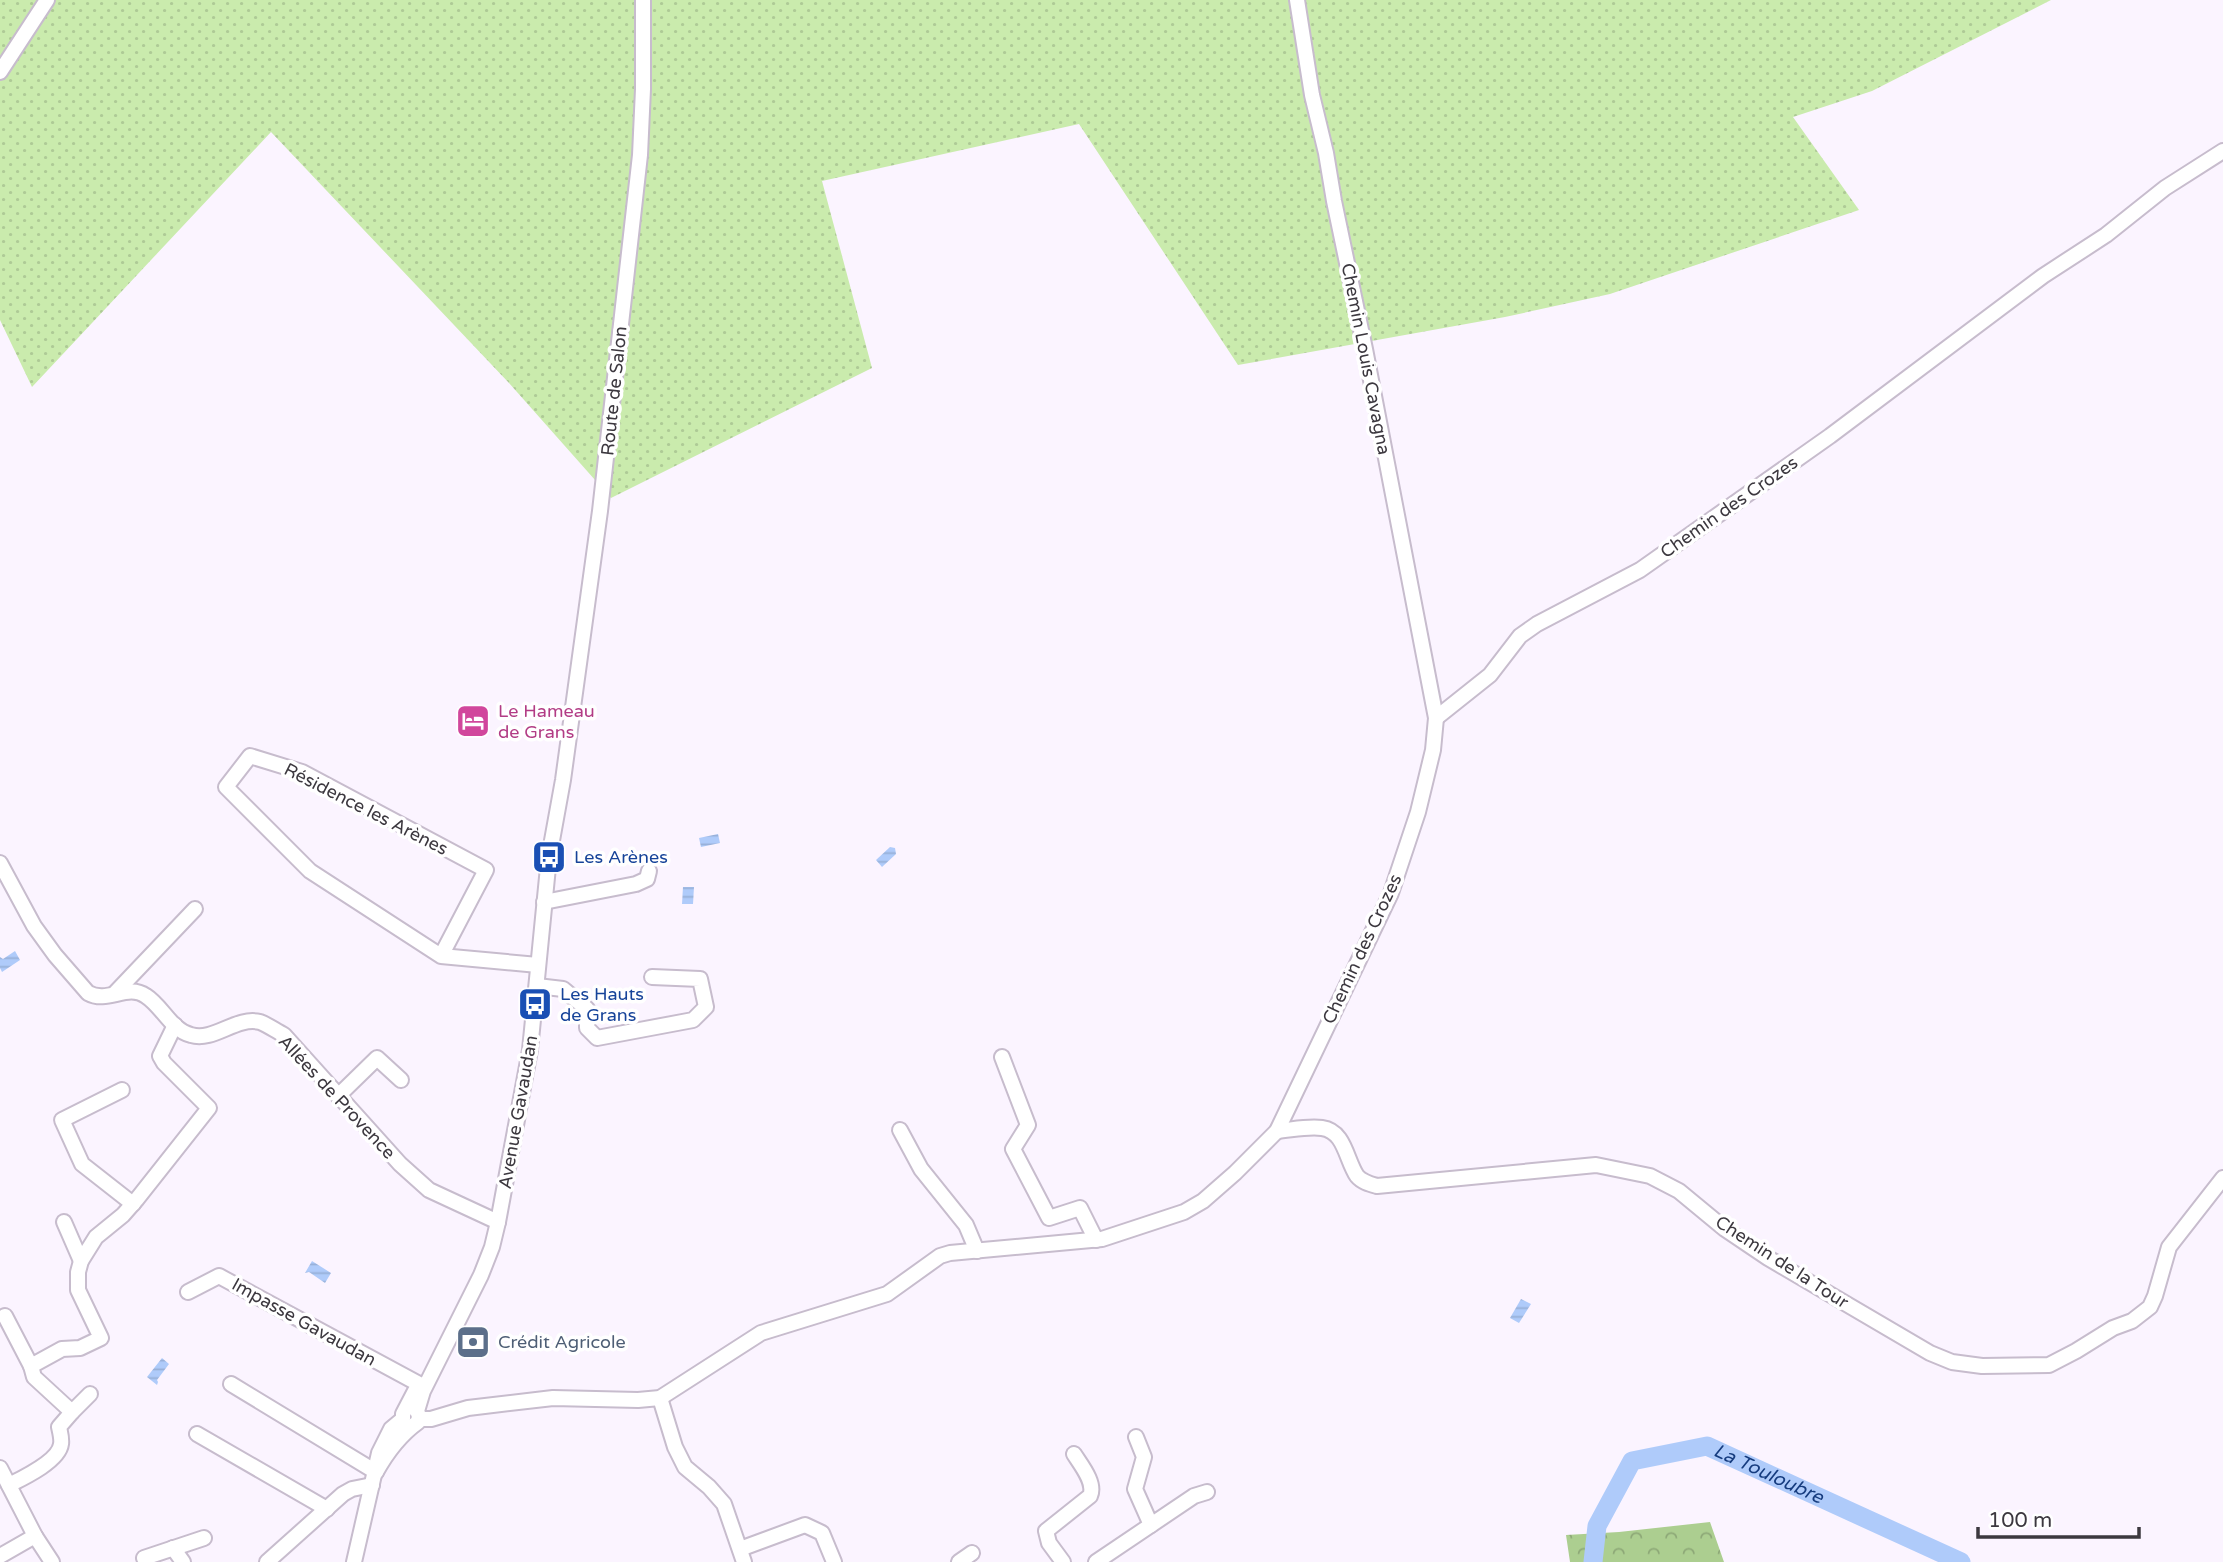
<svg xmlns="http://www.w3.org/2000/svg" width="2223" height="1562" viewBox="0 0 2223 1562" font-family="'Varela Round',sans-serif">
  <defs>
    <pattern id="grass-dots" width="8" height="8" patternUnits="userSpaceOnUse" patternTransform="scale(1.75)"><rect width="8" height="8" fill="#caebad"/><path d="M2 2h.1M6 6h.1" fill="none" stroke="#aeca96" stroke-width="1.8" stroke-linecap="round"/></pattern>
    <pattern id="forest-crowns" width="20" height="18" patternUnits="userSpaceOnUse" patternTransform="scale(1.75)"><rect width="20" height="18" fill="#acce90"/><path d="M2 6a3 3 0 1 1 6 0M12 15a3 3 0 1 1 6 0" fill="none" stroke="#8da877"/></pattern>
    <pattern id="water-rules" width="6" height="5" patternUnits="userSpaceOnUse" patternTransform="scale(1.75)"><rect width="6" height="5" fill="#afcbfa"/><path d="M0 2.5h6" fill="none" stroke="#97afd7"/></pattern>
  </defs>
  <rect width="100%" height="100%" fill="#fbf4ff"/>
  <path fill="url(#grass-dots)" d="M 0,0 L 2051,0 L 1872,91 L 1793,117 L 1859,210 L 1610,294 L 1505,317 L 1238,365 L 1079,124 L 822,181 L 872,368 L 611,498 L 509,383 L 271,132 L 32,387 L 0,320 Z"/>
  <path fill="url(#forest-crowns)" d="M 1710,1522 L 1724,1562 L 1570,1562 L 1566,1535 L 1619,1532 Z"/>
  <g fill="url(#water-rules)">
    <path d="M 718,834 L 720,843 L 701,847 L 699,838 Z"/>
    <path d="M 890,847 L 895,848 L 896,854 L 882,867 L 876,860 Z"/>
    <path d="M 683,887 L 694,887 L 693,904 L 682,904 Z"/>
    <path d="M 15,951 L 20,960 L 2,972 L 0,968 L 0,957 L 3,959 Z"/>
    <path d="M 312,1261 L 331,1273 L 325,1283 L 309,1272 L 305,1273 Z"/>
    <path d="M 1521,1299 L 1531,1304 L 1519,1323 L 1510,1318 Z"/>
    <path d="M 162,1358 L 169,1364 L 157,1380 L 158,1382 L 157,1385 L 147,1377 Z"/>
  </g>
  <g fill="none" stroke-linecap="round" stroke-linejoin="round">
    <path stroke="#afcbfa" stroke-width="19" id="s1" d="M 1593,1562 L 1597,1526 L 1632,1461 L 1707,1446 L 1961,1562"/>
    <g stroke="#c7bccd" stroke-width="18">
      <g id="minor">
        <path d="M 0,72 L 47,0"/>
        <path d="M 1436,718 L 1490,675 L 1520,636 L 1537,624 L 1640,570 L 1830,436 L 2043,276 L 2106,235 L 2165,188 L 2223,151"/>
        <path d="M 0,863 L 34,926 L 55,955 L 88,993 C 108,1004 127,983 146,996 C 162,1006 171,1030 191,1035 C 214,1042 236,1016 260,1022 C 268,1025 276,1031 284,1035 L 400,1164 L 429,1190 L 498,1222"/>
        <path d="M 544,902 L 636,884 L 647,879 L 649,871"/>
        <path d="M 441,956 L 486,870 L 302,772 L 250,756 L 226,787 L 310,871 L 441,956 L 538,965"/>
        <path d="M 537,986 L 563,989 L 587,1009 L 587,1028 L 597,1038 L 693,1020 L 706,1007 L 700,979 L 652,977"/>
        <path d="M 115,993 L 195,909"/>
        <path d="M 1002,1057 L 1028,1125 L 1013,1149 L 1049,1218 L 1080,1208 L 1096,1240"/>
        <path d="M 122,1090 L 62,1120 L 82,1164 L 133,1204"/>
        <path d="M 338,1096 L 377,1058 L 401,1080"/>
        <path d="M 900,1130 L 921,1169 L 966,1225 L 977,1251"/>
        <path d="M 1277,1131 C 1291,1130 1307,1126 1322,1128 C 1345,1131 1346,1160 1357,1176 C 1362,1182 1370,1184 1377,1186 L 1596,1165 L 1650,1176 L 1679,1191 L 1725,1229 L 1768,1258 L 1930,1353 L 1952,1362 L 1982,1366 L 2049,1365 L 2076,1351 L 2113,1328 L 2132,1321 L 2150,1307 L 2155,1296 L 2169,1247 L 2223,1178"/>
        <path d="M 64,1222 L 81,1261"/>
        <path d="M 188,1292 L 219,1276 L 419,1384"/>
        <path d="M 5,1316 L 31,1366"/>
        <path d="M 231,1384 L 376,1472"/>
        <path d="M 660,1398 L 675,1447 L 685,1467 L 709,1487 L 724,1504 L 744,1562"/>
        <path d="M 72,1412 L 90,1394"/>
        <path d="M 419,1419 L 431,1419 L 468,1408 L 553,1398 L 638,1400 L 660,1398 L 761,1333 L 887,1294 L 940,1256 L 950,1253 L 1102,1239 L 1184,1212 L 1203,1201 L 1235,1173 L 1277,1131 L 1391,893 L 1418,812 L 1433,750 L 1436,718 L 1365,349 L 1334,201 L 1326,153 L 1312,95 L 1297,0"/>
        <path d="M 197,1434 L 327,1509"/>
        <path d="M 1136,1437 L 1144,1457 L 1135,1489 L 1151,1525"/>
        <path d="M 0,1468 L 35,1536 L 52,1562"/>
        <path d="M 376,1472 C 387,1452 400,1435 418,1422 L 419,1416 L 417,1411 L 423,1391 L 481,1275 L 492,1247 L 498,1222 L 530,1050 L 549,857 L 563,780 L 600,511 L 640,155 L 643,89 L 643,0"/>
        <path d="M 9,1485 C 23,1478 59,1461 61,1444 C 62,1439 60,1432 59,1427 L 72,1412 L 34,1377 L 31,1366 L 62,1349 L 80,1348 L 101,1338 L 78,1290 L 78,1272 L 81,1261 L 96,1237 L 123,1215 L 137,1199 L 209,1108 L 164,1063 L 160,1056 L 175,1025"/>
        <path d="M 173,1548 L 183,1562"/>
        <path d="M 740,1549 L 805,1525 L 822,1533 L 834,1562"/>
        <path d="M 0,1556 L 35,1536"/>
        <path d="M 144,1558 L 204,1538"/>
        <path d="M 267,1562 L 343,1494 L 352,1489 L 372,1485"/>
        <path d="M 354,1562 L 379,1453 L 391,1429 L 403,1419 L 403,1414 L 415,1391"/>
        <path d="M 959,1562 L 972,1553"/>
        <path d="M 1063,1562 L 1049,1543 L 1046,1531 L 1090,1496 C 1096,1483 1081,1465 1074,1454"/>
        <path d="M 1096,1562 L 1194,1496 L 1207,1492"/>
      </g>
    </g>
    <use href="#minor" stroke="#fff" stroke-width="14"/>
  </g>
  <defs>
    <g id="hotel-square" transform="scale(1.75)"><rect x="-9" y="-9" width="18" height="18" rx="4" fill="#d1479c" stroke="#fff"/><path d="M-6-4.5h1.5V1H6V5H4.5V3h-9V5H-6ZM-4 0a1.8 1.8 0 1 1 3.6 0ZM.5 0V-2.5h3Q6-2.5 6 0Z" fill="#fff"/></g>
    <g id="bus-square" transform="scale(1.75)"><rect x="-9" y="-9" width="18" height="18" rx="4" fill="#1a4fb4" stroke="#fff"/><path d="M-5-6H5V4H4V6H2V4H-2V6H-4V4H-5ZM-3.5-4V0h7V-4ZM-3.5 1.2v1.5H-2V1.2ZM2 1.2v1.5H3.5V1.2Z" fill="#fff"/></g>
    <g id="bank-square" transform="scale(1.75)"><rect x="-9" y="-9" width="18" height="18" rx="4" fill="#5c6f8a" stroke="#fff"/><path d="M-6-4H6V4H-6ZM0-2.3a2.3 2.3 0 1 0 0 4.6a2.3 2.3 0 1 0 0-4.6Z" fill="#fff"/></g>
  </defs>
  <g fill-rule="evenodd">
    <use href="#hotel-square" x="473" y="721"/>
    <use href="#bus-square" x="549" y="857"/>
    <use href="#bus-square" x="535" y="1004"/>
    <use href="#bank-square" x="473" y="1342"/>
  </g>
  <g text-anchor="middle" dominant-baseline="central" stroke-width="7" stroke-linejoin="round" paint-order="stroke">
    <g font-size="18" fill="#3c383f" stroke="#fff">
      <text transform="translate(1366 359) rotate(79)">Chemin Louis Cavagna</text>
      <text transform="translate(614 391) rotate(-84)">Route de Salon</text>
      <text transform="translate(1729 507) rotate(-35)">Chemin des Crozes</text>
      <text transform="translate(366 809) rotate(27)">Résidence les Arènes</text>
      <text transform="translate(1362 949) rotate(-65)">Chemin des Crozes</text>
      <text transform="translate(337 1097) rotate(47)">Allées de Provence</text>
      <text transform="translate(518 1112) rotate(-80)">Avenue Gavaudan</text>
      <text transform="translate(1782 1262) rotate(33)">Chemin de la Tour</text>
      <text transform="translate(304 1322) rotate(29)">Impasse Gavaudan</text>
    </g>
    <g font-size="18" fill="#b23c85" stroke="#fff" text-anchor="start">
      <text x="498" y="711">Le Hameau<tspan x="498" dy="21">de Grans</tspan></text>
    </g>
    <g font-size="18" fill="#164399" stroke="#fff" text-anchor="start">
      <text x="574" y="857">Les Arènes</text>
      <text x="560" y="994">Les Hauts<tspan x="560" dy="21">de Grans</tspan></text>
    </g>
    <g font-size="18" fill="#4e5e75" stroke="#fff" text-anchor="start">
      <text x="498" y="1342">Crédit Agricole</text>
    </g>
    <g font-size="19" font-style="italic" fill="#163c7f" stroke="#fff">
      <text stroke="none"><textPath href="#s1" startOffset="254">La Touloubre</textPath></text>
    </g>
  </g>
  <path d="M1978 1527v10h161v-10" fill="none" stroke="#3c383f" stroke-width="3.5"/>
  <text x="1988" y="1527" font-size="21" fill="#3c383f" stroke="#ffffff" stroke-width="5" paint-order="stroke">100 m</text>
</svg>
